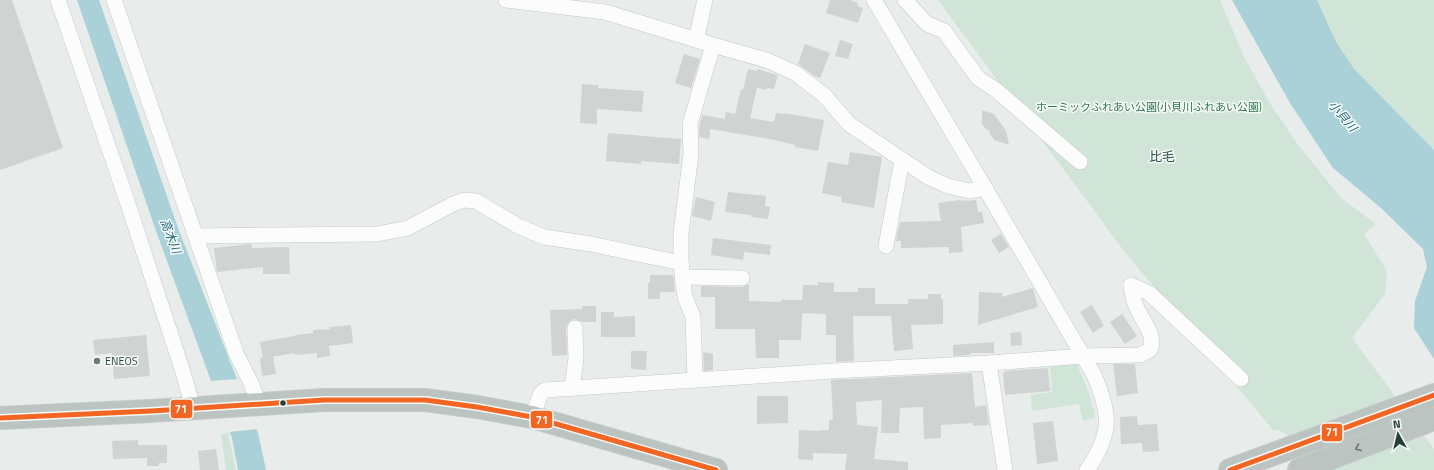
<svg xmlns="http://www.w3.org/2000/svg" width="1434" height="470" viewBox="0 0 1434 470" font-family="'Titillium Web','Noto Sans JP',sans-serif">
  <rect width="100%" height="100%" fill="#e8ecea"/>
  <g fill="#d1e4d8">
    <path d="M 938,0 L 1220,0 L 1244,57 L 1269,102 L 1296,142 L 1341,198 L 1376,224 L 1364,234 L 1387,271 L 1385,294 L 1352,338 L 1434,449 L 1434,470 L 1322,470 L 1314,455 L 1281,431 L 1273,430 L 1124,251 Z"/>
    <path d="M 1318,0 L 1434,0 L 1434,157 L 1349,70 L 1315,9 Z"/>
    <path d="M 1073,362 L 1077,364 C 1084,382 1093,399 1095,418 L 1083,421 L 1079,404 L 1032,411 L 1031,395 L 1052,392 L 1050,365 Z"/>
    <path d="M 228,433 L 236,470 L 226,470 L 221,434 Z"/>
  </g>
  <g fill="#aad0d8">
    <path d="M 77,0 L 99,0 L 178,228 L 258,433 L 266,470 L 238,470 L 232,438 L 156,231 Z"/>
    <path d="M 1232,0 L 1317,0 L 1336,42 L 1354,69 L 1434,150 L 1434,359 L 1414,328 L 1415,301 L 1427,267 L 1423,249 L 1381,208 L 1333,168 L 1290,103 Z"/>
  </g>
  <path fill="#e8ecea" d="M 239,379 L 259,429 L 228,432 L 209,381 Z"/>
  <g fill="#cfd3d2">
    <path d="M 0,0 L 12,0 L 63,148 L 0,170 Z"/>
    <path d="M 830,0 L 850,0 L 858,3 L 857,6 L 863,8 L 858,23 L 826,13 Z"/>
    <path d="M 840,40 L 853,44 L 848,59 L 835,56 Z"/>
    <path d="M 805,44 L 830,53 L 820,78 L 814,76 L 798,64 Z"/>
    <path d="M 684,54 L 700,59 L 691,88 L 675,83 Z"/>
    <path d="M 748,69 L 757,71 L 757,69 L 778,75 L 774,89 L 767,88 L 766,90 L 757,88 L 750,118 L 774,122 L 776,113 L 784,114 L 784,113 L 824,120 L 818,151 L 795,147 L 795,145 L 770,139 L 710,129 L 709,139 L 699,137 L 699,129 L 702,115 L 725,119 L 726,112 L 735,114 L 741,89 L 743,90 Z"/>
    <path d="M 582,84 L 598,85 L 598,88 L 644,91 L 642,112 L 597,109 L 597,124 L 580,123 Z"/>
    <path d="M 982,110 L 994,114 L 1006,131 L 1009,145 L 994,140 L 990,134 L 989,131 L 986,129 L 982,124 Z"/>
    <path d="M 608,133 L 681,139 L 679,164 L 641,161 L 641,164 L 606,161 Z"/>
    <path d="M 850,152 L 882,157 L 874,208 L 841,202 L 842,197 L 822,193 L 828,162 L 848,165 Z"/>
    <path d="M 728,192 L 766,196 L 765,206 L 770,207 L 768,219 L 751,217 L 751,215 L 725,212 Z"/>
    <path d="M 696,197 L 715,202 L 711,221 L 692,216 Z"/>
    <path d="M 960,200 L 960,201 L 967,200 L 967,201 L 976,200 L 978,212 L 982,212 L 984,223 L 961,227 L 963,252 L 949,253 L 949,247 L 901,248 L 901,241 L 896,241 L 900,222 L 941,221 L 938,203 Z"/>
    <path d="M 1001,234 L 1009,247 L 999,253 L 991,240 Z"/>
    <path d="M 713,238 L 771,245 L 770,255 L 744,252 L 743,260 L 711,255 Z"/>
    <path d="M 251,244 L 252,248 L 289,247 L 290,274 L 263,274 L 263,267 L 217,272 L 214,248 Z"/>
    <path d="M 650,275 L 673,275 L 675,292 L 660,292 L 660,299 L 648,299 L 648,283 L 650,283 Z"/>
    <path d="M 818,282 L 834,283 L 834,292 L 858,292 L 858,288 L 875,288 L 875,304 L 908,304 L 908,299 L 928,299 L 928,294 L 941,294 L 941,299 L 943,299 L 943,324 L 911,325 L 913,349 L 894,351 L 891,316 L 853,316 L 854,361 L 836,362 L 836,335 L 826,335 L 826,314 L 802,313 L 801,340 L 779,340 L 779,358 L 756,358 L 755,329 L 715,329 L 715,297 L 701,297 L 701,286 L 742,287 L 749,284 L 749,301 L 781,302 L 781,300 L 802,300 L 803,285 L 818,285 Z"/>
    <path d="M 1033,288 L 1038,307 L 978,325 L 979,292 L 1002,293 L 1002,297 Z"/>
    <path d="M 1092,305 L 1104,326 L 1093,333 L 1080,312 Z"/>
    <path d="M 582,306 L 596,306 L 596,322 L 581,322 L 575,319 L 570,321 L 567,324 L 566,328 L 567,355 L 552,356 L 550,310 L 582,309 Z"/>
    <path d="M 601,312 L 614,312 L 614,317 L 635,316 L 635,337 L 601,337 Z"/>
    <path d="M 1122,314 L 1137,336 L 1125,344 L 1110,322 Z"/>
    <path d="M 351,325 L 353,343 L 329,346 L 330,356 L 317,358 L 317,353 L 295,355 L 295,353 L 263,358 L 260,342 L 295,336 L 295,335 L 313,333 L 313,330 L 330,329 L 329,327 Z"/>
    <path d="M 1021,332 L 1022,345 L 1011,346 L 1010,333 Z"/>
    <path d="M 146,335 L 150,376 L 114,379 L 112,353 L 95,355 L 93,340 Z"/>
    <path d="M 994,342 L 994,353 L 970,353 L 970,355 L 953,356 L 953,345 Z"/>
    <path d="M 631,351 L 647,351 L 646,370 L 631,369 Z"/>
    <path d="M 703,352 L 713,354 L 713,370 L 704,371 Z"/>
    <path d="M 273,356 L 276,374 L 262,376 L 260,358 Z"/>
    <path d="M 1113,364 L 1135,364 L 1138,393 L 1117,396 Z"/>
    <path d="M 1048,368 L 1050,391 L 1005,395 L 1003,374 L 1005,371 Z"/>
    <path d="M 972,373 L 975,407 L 986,405 L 989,425 L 973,426 L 973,423 L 941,425 L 941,438 L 924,439 L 923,407 L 900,408 L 899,433 L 881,433 L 882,400 L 856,402 L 857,425 L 878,427 L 874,459 L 908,462 L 908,470 L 845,470 L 847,454 L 813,453 L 813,460 L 798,459 L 799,430 L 820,431 L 820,430 L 829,430 L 829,420 L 833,420 L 831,380 Z"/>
    <path d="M 757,396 L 788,396 L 788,423 L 757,424 Z"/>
    <path d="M 1137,416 L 1138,425 L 1157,424 L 1159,451 L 1143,452 L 1142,443 L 1121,444 L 1120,417 Z"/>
    <path d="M 1053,421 L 1058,461 L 1037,464 L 1033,423 Z"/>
    <path d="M 138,440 L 138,445 L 167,445 L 167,463 L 159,463 L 159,466 L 147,466 L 147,458 L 113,459 L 112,441 Z"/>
    <path d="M 216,449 L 219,470 L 200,470 L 198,451 Z"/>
  </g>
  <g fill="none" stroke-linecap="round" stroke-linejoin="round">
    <g stroke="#c5c9c7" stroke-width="16">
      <g id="minor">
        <path d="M 58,0 L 127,201 L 183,372 L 193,408"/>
        <path d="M 114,0 L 236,353 L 251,383 L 259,404"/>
        <path d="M 506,0 L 605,12 L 713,45 L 769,61 L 795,73 L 824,95 L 849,124 L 928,177 L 948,186 L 970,191 L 985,188"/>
        <path d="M 874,0 L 985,188 L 1094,375 C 1111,414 1112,434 1087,470"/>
        <path d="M 905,0 L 927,24 L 944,31 L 978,78 L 996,90 L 1080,162"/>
        <path d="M 696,40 L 705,0"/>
        <path d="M 196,236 L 377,234 L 408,228 L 453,204 L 464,200 L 476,201 L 518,226 L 544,237 L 591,244 L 681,263"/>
        <path d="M 886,246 L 902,160"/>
        <path d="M 682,277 L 742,278"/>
        <path d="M 1131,285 L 1149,293 L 1241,379"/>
        <path d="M 989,363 L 1005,470"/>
        <path d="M 695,380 L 693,317 L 685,297 L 683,283 L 681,263 L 681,233 L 691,154 L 690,124 L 713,45"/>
        <path d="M 573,388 L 573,381 L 576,358 L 575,328"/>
        <path d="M 532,417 L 541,393 L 545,390 L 833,371 L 989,363 L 1084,356 L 1140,355 L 1150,350 C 1157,335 1141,320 1136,306 C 1133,300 1132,292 1131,285"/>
      </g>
    </g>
    <g stroke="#c3cac9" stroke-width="24">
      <g id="highway">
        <path d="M 0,418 L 151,411 L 324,400 L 425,400 L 477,407 L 532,417 L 716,470"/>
        <path d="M 1230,470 L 1434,395"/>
        <path d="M 1299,470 L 1434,419"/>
      </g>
    </g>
    <use href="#minor" stroke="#fcfcfc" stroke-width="15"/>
    <use href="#highway" stroke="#bcc4c2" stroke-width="22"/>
    <g stroke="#f6faf8" stroke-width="8">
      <g id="bus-1">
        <path d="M 0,418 L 151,411 L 324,400 L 425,400 L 477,407 L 532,417 L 716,470"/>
        <path d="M 1230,470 L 1434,395"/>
      </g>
    </g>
    <use href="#bus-1" stroke="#f26522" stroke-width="5"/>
  </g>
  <defs><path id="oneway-chevron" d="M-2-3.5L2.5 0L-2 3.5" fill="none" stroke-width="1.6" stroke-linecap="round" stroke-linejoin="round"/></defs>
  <use stroke="#617570" href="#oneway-chevron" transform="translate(1358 448) rotate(159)"/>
  <circle fill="#697c78" stroke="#f6faf8" stroke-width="1.5" cx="97" cy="361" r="4"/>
  <circle fill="#25403a" stroke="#f6faf8" stroke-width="1.5" cx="283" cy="403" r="3.5"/>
  <g text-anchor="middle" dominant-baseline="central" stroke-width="3" stroke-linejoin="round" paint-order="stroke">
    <g font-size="11" fill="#30764e" stroke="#f6faf8">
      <text x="1149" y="107">ホーミックふれあい公園(小貝川ふれあい公園)</text>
    </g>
    <g font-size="11" fill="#25403a" stroke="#f6faf8" text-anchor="start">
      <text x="105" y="361">ENEOS</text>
    </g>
    <g font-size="12" font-style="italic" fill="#20677b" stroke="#f6faf8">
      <text transform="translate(1343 116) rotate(49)">小貝川</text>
      <text transform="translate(171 236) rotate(69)">高木川</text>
    </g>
    <g font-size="13" fill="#215248" stroke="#f6faf8">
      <text x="1162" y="156">比毛</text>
    </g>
  </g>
  <g stroke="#f6faf8" stroke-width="1.5">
    <rect x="170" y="399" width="23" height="20" rx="4" fill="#f26522"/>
    <rect x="530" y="410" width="23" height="19" rx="4" fill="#f26522"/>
    <rect x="1321" y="423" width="22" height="19" rx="4" fill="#f26522"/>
  </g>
  <g font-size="11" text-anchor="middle" font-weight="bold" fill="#fff">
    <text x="181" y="413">71</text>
    <text x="542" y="424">71</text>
    <text x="1332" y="436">71</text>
  </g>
  <g transform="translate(1398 434) rotate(352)" stroke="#f6faf8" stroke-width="3" paint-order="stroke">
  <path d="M0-3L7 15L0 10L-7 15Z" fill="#25403a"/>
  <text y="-6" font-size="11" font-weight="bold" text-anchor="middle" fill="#25403a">N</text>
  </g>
</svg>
